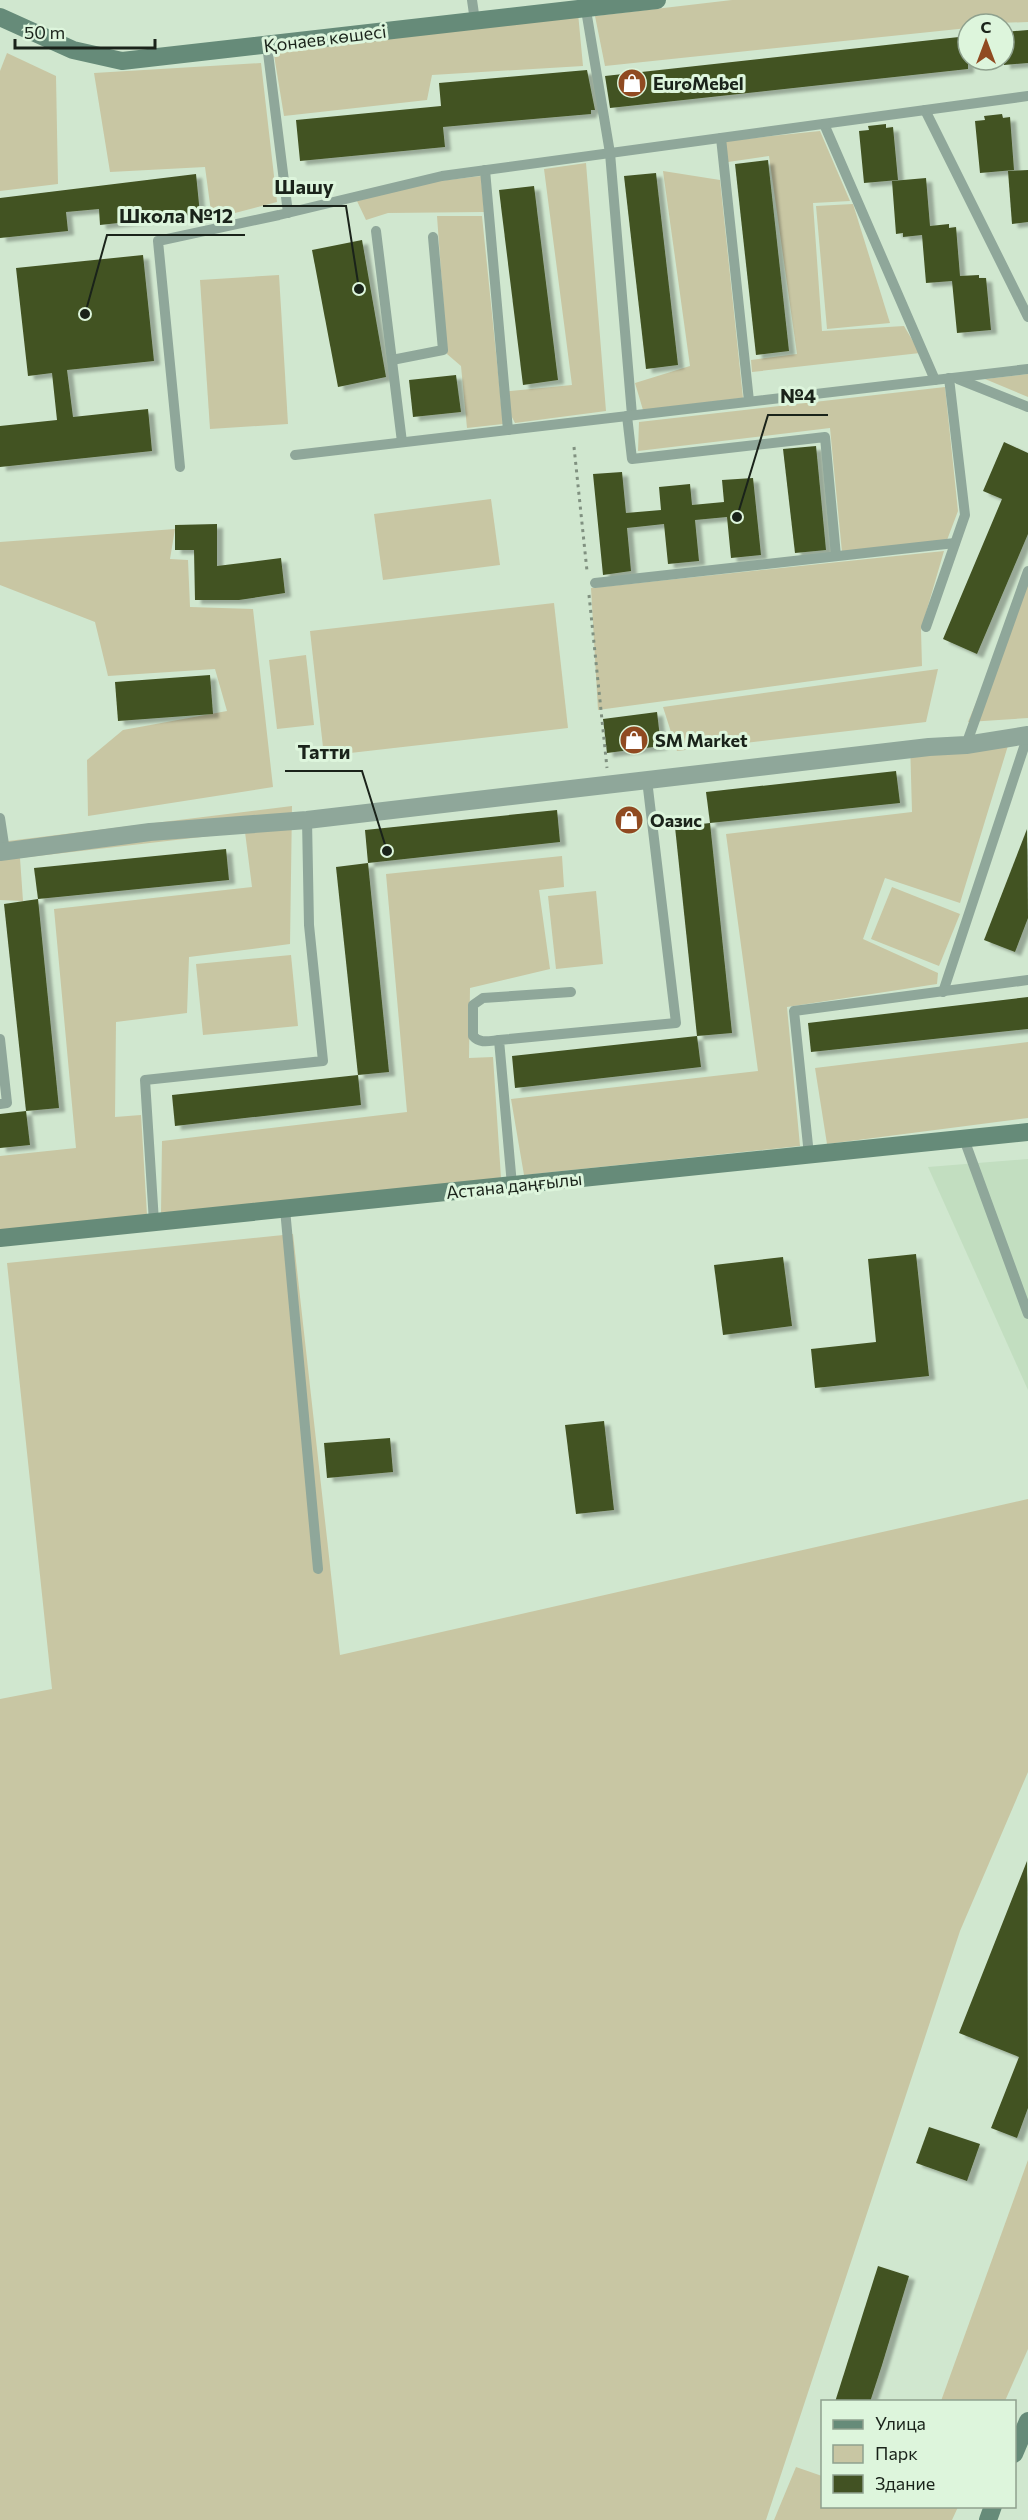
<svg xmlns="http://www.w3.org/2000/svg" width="1028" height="2520" viewBox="0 0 1028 2520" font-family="Commissioner,sans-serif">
  <defs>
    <filter id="shadow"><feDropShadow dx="6" dy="4" stdDeviation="1.5" flood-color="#0004"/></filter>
  </defs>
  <rect width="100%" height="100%" fill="#d0e7cf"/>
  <path fill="#c2dec0" d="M 1028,1159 L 1028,1390 L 928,1167 Z"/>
  <g fill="#c8c6a3">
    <path d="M 732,0 L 1028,0 L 1028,22 L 968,24 L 968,28 L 605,66 L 595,16 Z"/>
    <path d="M 578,13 L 583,66 L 432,75 L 427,100 L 284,116 L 273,49 Z"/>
    <path d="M 7,53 L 56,76 L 58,184 L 0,191 L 0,71 Z"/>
    <path d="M 261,63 L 277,202 L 212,219 L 205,167 L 110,172 L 94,73 Z"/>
    <path d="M 820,131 L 850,201 L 813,203 L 822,331 L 904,326 L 920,353 L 752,372 L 751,360 L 797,354 L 769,156 L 728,162 L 725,141 Z"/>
    <path d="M 586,163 L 606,411 L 515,423 L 500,394 L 503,424 L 467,428 L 461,366 L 447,354 L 437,216 L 482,216 L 500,392 L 572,385 L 544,169 Z"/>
    <path d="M 663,171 L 720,180 L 743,398 L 643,410 L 635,383 L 690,366 Z"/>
    <path d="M 481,176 L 484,212 L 388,213 L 366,220 L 357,201 L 422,183 Z"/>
    <path d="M 853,204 L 890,323 L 827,329 L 816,206 Z"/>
    <path d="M 279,275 L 288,424 L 210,429 L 200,280 Z"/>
    <path d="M 1028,374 L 1028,397 L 985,379 Z"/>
    <path d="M 945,387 L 958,511 L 947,540 L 842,552 L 830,428 L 638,451 L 639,422 Z"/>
    <path d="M 491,499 L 500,565 L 383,580 L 374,514 Z"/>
    <path d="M 175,529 L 170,559 L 188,560 L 190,607 L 253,609 L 273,787 L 88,816 L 87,760 L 123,730 L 227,711 L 215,669 L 108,676 L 95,622 L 0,585 L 0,542 Z"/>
    <path d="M 944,551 L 921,630 L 922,666 L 598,710 L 591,588 Z"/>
    <path d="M 1028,579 L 1028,718 L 968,722 Z"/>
    <path d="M 554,603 L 568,728 L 324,756 L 310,631 Z"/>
    <path d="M 306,655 L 314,725 L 277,729 L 269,660 Z"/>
    <path d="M 938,669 L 926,722 L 677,751 L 663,707 Z"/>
    <path d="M 1010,739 L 960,903 L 885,878 L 863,939 L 938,973 L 937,984 L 787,1007 L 800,1146 L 524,1175 L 511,1099 L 758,1071 L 726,834 L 912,812 L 910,741 Z"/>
    <path d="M 292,806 L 290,944 L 189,957 L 187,1013 L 116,1022 L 115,1117 L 141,1115 L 147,1215 L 0,1230 L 0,1156 L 76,1148 L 54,909 L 252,887 L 245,832 L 20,858 L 23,901 L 0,900 L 0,842 Z"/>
    <path d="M 562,856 L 564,887 L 539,890 L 550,969 L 470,988 L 469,1058 L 493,1057 L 501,1178 L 161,1213 L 162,1141 L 407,1112 L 386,874 Z"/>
    <path d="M 892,887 L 960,914 L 939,966 L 871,939 Z"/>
    <path d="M 596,891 L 603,964 L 556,969 L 548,896 Z"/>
    <path d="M 291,955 L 298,1026 L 203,1035 L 196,964 Z"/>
    <path d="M 1028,1042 L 1028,1118 L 827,1144 L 815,1068 Z"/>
    <path d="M 293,1234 L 340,1655 L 1028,1499 L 1028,1772 L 960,1931 L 766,2520 L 0,2520 L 0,1699 L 52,1689 L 7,1263 Z"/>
    <path d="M 1028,2160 L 1028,2349 L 1005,2401 L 941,2401 Z"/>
    <path d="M 796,2467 L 822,2476 L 822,2506 L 958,2507 L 952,2520 L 774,2520 Z"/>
  </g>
  <g fill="#425223" filter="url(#shadow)">
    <path d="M 1028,30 L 1028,63 L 1004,65 L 1004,32 Z"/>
    <path d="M 968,36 L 968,69 L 610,108 L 605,76 Z"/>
    <path d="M 587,70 L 595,110 L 591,110 L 591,114 L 443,127 L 445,147 L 300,161 L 296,120 L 441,106 L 439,83 Z"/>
    <path d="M 1002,114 L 1003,118 L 1010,117 L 1014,170 L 980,173 L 975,121 L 985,120 L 984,116 Z"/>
    <path d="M 886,124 L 886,128 L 893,127 L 898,180 L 864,183 L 859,131 L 869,130 L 868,126 Z"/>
    <path d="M 768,160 L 789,351 L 756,355 L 735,164 Z"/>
    <path d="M 1028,170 L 1028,222 L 1012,224 L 1008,171 Z"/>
    <path d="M 656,173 L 678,365 L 646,369 L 624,176 Z"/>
    <path d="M 196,174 L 200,214 L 100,225 L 99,209 L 66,212 L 68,231 L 0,238 L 0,198 Z"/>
    <path d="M 926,178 L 930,226 L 949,224 L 949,228 L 956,227 L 960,276 L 979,275 L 979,278 L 986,278 L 991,330 L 957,333 L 952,281 L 926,283 L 922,235 L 903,237 L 903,233 L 896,234 L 892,181 Z"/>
    <path d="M 534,186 L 558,380 L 523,385 L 499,190 Z"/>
    <path d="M 362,240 L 386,377 L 338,387 L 312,250 Z"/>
    <path d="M 143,255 L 154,361 L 67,370 L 73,417 L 148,409 L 152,451 L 0,467 L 0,426 L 57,420 L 52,373 L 28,376 L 16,268 Z"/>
    <path d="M 456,375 L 461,412 L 413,417 L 409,380 Z"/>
    <path d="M 1004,442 L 1028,453 L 1028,534 L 977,654 L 943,639 L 1002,499 L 983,491 Z"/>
    <path d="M 816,446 L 826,550 L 795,553 L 783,449 Z"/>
    <path d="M 622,472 L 626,513 L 661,510 L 659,487 L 690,484 L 692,505 L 724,502 L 722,480 L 753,478 L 761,555 L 731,558 L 727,517 L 695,520 L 699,561 L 668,564 L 664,524 L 627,528 L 631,571 L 603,575 L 593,474 Z"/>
    <path d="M 217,524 L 217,566 L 281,558 L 285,593 L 239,600 L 195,600 L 194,550 L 175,550 L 175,525 Z"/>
    <path d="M 210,675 L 213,714 L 118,721 L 115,682 Z"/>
    <path d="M 657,712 L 661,746 L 607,753 L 603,719 Z"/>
    <path d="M 896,771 L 900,803 L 710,823 L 706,792 Z"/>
    <path d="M 557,810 L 560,842 L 368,863 L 365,830 Z"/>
    <path d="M 710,823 L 732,1033 L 697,1036 L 675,827 Z"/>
    <path d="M 1027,829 L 1028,918 L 1015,952 L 984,940 Z"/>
    <path d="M 226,849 L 229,880 L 38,899 L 34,868 Z"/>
    <path d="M 368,863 L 389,1072 L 358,1075 L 336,867 Z"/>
    <path d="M 38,899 L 59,1108 L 26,1111 L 4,904 Z"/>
    <path d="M 1028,997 L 1028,1029 L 811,1052 L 808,1023 Z"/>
    <path d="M 697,1036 L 701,1067 L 515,1088 L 512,1056 Z"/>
    <path d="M 358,1075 L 361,1105 L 175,1126 L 172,1095 Z"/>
    <path d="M 26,1111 L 30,1145 L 0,1148 L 0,1114 Z"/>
    <path d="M 916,1254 L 929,1376 L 815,1388 L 811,1349 L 876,1342 L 868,1259 Z"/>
    <path d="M 783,1257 L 792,1326 L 723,1335 L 714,1265 Z"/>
    <path d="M 604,1421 L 614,1510 L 576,1514 L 565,1425 Z"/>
    <path d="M 390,1438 L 393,1472 L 327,1478 L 324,1443 Z"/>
    <path d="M 1027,1861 L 1028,2108 L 1017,2138 L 991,2128 L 1019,2057 L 959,2033 Z"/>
    <path d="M 929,2127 L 980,2144 L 967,2181 L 916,2163 Z"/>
    <path d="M 878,2266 L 909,2276 L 882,2365 L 870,2402 L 835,2402 Z"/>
  </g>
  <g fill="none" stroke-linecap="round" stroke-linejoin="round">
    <g stroke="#809180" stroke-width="3" stroke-dasharray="3 4.5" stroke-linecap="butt">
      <path d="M 574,447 L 587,571"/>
      <path d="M 589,595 L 607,768"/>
    </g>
    <g stroke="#8fa79a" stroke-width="10">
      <path d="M 472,0 L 475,21"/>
      <path d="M 585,4 L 610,153 L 632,415"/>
      <path d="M 267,45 L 288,213"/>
      <path d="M 925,110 L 1028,317"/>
      <path d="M 824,124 L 935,380"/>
      <path d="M 721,138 L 749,401"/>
      <path d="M 485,170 L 508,430"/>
      <path d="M 376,231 L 402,442"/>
      <path d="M 392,360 L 443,350 L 433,237"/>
      <path d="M 958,379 L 1028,407"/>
      <path d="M 627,416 L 632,459 L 825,437 L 836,556"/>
      <path d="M 295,455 L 1028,369"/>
      <path d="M 180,467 L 158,241 L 279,215 L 442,176 L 1028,96"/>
      <path d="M 595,583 L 955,543"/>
      <path d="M 926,627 L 965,515 L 949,378"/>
      <path d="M 966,745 L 1028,571"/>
      <path d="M 0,818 L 5,851"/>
      <path d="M 943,992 L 1028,735"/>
      <path d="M 0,1039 L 7,1103 L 0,1104"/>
      <path d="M 499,1040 C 489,1041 480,1044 473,1036 L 473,1005 L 483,998 L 571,992"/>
      <path d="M 964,1139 L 1028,1314"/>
      <path d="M 809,1155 L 794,1011 L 1028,980"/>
      <path d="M 512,1185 L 499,1040 L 676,1023 L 647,780"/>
      <path d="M 285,1209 L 318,1569"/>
      <path d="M 154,1222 L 145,1080 L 323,1061 L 309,925 L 307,820"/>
    </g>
    <path stroke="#8fa79a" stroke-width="18" d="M 0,852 L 150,832 L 307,820 L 929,747 L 966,745 L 1028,735"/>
    <g stroke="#668b79" stroke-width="18">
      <path d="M 0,17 L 73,50 L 122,61 L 657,0"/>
      <path d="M 0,1238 L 1028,1132"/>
      <path d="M 1014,2454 L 1028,2421"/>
      <path d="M 988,2520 L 993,2506"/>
    </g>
  </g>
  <defs>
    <g id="shop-disc" transform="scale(1.5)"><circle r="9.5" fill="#904a21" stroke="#ddf5dc"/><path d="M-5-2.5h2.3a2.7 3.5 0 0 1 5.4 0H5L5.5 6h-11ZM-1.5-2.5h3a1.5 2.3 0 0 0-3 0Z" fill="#fff"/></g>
  </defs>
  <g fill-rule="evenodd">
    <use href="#shop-disc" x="632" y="83"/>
    <use href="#shop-disc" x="634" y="740"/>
    <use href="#shop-disc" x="629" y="820"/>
  </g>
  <g text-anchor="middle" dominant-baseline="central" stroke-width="6" stroke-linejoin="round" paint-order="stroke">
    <g font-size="18" fill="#1a231a" stroke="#ddf5dc">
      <text transform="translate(325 38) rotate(-7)">Қонаев көшесі</text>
      <text transform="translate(514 1185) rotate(-6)">Астана даңғылы</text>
    </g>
    <g font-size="18" font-weight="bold" fill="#1a231a" stroke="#ddf5dc" text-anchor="start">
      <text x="653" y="83">EuroMebel</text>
      <text x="655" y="740">SM Market</text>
      <text x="650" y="820">Оазис</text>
    </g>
  </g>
  <path fill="none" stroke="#1a231a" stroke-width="2" d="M359 289L346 206H263M85 314L107 235H245M737 517L768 415H828M387 851L362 771H285"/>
  <g fill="#1a231a" stroke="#ddf5dc" stroke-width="2">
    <circle cx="359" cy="289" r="6"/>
    <circle cx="85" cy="314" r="6"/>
    <circle cx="737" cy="517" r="6"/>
    <circle cx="387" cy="851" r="6"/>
  </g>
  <g font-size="20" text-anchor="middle" font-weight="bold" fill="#1a231a" stroke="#ddf5dc" stroke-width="6" stroke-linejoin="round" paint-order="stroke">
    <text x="304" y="194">Шашу</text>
    <text x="176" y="223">Школа №12</text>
    <text x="798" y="403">№4</text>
    <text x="324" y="759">Татти</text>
  </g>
  <rect x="821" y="2400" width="195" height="108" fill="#ddf5dc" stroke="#8fa18e" stroke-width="1.5"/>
  <rect x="833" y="2420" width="30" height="9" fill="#668b79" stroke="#8fa18e" stroke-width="1.5"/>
  <text x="875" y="2430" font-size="18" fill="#1a231a">Улица</text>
  <rect x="833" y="2445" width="30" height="18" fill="#c8c6a3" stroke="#8fa18e" stroke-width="1.5"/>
  <text x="875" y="2460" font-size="18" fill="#1a231a">Парк</text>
  <rect x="833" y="2475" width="30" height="18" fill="#425223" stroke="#8fa18e" stroke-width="1.5"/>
  <text x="875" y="2490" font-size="18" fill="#1a231a">Здание</text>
  <g transform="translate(986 42)"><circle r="28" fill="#ddf5dc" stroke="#8fa18e" stroke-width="1.5"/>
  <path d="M0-4.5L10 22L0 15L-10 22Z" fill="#904a21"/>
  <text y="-9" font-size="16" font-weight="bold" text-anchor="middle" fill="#1a231a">С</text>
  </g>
  <path d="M15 39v9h140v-9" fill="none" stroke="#1a231a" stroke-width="3"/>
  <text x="24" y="39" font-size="18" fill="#1a231a" stroke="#ddf5dc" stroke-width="4.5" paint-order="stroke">50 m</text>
</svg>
